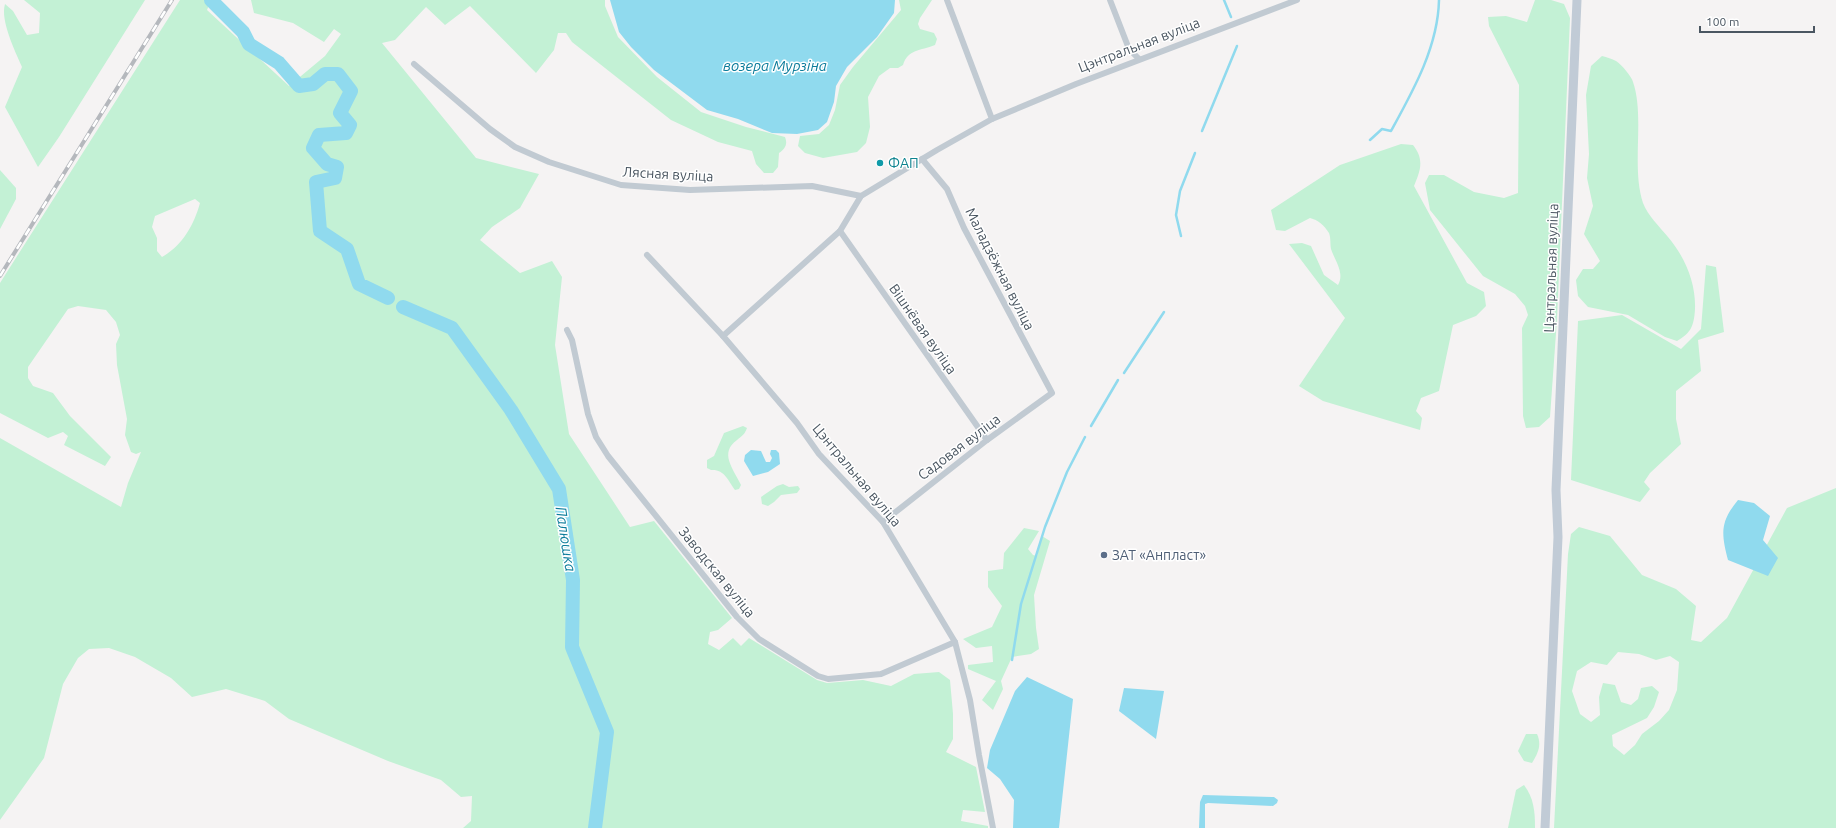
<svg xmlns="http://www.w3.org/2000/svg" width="1836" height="828" viewBox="0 0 1836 828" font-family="Ubuntu,sans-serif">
  <rect width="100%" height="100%" fill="#f5f3f3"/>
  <g fill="#c3f1d5" fill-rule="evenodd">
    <path d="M 24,0 L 145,0 L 59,137 L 38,167 L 5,107 L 22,67 C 15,51 0,20 5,4 L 13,11 L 27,35 L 39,33 L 40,13 Z"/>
    <path d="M 180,0 L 211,0 L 207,10 L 289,86 L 325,56 L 341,34 L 334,29 L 324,42 L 293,23 L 254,13 L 251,0 L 605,0 L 605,6 L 618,37 L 657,77 L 701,112 L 746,127 L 785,137 C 788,144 785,149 779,153 L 778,167 L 773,173 L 764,173 L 756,164 L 752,151 L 718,142 L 671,120 L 572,42 L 566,33 L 558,33 L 554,50 L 536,73 L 470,6 L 445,25 L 426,7 L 395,40 L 382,43 L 476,158 L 539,174 L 520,208 L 492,227 L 480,240 L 520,273 L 552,261 L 562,277 L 555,345 L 569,434 L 630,527 L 654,521 L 732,618 L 718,630 L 710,632 L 708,644 L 719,650 L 733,638 L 741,646 L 749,638 L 817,680 L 827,683 L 863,680 L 891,686 L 914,674 L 939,672 L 950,680 L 953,714 L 953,739 L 946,752 L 976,767 L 985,812 L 963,810 L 961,821 L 988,826 L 988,828 L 463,828 L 471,821 L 472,796 L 461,797 L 441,780 L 388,761 L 289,719 L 265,701 L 226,689 L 192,697 L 171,678 L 135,657 L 109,648 L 89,649 L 78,658 L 63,684 L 44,758 L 0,820 L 0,438 L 121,507 L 128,483 L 141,452 L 136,454 L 131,452 L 125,435 L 127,419 L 117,365 L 116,344 L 120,335 L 116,322 L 106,310 L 78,306 L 68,309 L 28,367 L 28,378 L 33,386 L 53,393 L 70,416 L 111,457 L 105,466 L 64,445 L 68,436 L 63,432 L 48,438 L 0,413 L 0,283 ZM 195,199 L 200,203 C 194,225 182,246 162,257 L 157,251 L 157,238 L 152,227 L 155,216 Z"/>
    <path d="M 899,0 L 932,0 L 920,18 L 918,24 L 920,29 L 934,33 L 937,39 L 935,45 C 920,51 908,49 903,65 L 898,68 L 890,68 L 879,76 L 868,97 L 870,127 L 866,143 L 857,152 L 823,158 L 805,153 L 798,146 L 800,136 L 819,134 L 829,125 L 835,110 L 840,85 L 853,67 L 901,10 Z"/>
    <path d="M 1535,0 L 1551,0 L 1564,4 L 1570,18 L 1557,319 L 1550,417 L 1539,427 L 1526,428 L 1523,416 L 1522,328 L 1528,315 L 1525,306 L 1515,294 L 1483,276 L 1430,210 L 1425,183 L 1429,175 L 1444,175 L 1474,192 L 1504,198 L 1518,193 L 1519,85 L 1489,26 L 1488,17 L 1506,16 L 1527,22 Z"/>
    <path d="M 1602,56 C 1607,57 1612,59 1616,61 C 1622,65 1632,77 1633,82 C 1645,117 1631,167 1643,203 C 1648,216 1659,226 1668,237 C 1685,257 1696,283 1695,309 C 1694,326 1691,333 1677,341 L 1665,337 L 1628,315 L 1588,307 L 1578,296 L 1576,280 L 1583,269 L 1593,269 L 1600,261 L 1584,234 L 1593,206 L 1587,178 L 1589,154 L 1586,95 L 1591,66 Z"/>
    <path d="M 1401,144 L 1413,145 C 1425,160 1420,171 1414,186 L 1467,283 L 1484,292 L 1486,306 L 1476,316 L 1453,325 L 1439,391 L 1421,398 L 1416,411 L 1422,418 L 1420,430 L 1323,401 L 1299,386 L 1345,318 L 1289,244 L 1302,243 L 1311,246 L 1324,275 L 1338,285 C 1345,273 1335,261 1331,249 C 1330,244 1331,238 1329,233 C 1324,225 1318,220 1310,218 L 1285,231 L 1276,230 L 1271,210 L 1340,165 Z"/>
    <path d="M 0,170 L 16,188 L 16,199 L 0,229 Z"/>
    <path d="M 1706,265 L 1716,267 L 1724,332 L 1698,340 L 1701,371 L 1676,391 L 1676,419 L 1681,444 L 1650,473 L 1644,482 L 1650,489 L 1640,502 L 1571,480 L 1578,321 L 1622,315 L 1681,349 L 1701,329 Z"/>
    <path d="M 743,426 L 747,428 C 745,434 742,436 737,440 C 719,453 733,468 741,485 L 739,489 L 735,490 C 728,480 724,469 711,470 L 707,468 L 707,460 L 714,456 L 724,433 Z"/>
    <path d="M 783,484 L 789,487 L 798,486 L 800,489 L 797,493 L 781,495 L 774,502 L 768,506 L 762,504 L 761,497 L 777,486 Z"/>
    <path d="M 1836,488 L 1836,828 L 1554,828 L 1568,554 L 1571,534 L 1579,527 L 1610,536 L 1642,575 L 1676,589 L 1696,606 L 1691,640 L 1701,642 L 1727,618 L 1787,508 ZM 1618,652 L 1639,654 L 1656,660 L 1670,656 L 1679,662 L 1677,690 L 1669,710 L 1659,721 L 1642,734 L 1635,745 L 1624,755 L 1613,746 L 1612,735 L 1647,718 L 1654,707 L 1659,692 L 1652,686 L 1641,688 L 1638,699 L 1631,705 L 1621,702 L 1615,685 L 1603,683 L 1599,697 L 1600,715 L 1591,722 L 1580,714 L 1572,691 L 1577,671 L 1591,662 L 1607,665 Z"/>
    <path d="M 1024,528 L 1039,531 L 1028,549 L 1033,555 L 1037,556 L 1042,536 L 1050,541 L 1034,595 L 1036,628 L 1039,649 L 1031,654 L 1012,657 L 1001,681 L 1003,689 L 993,710 L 982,700 L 996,681 L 968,669 L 968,665 L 993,662 L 992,646 L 976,648 L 963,639 L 992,627 L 1002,606 L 988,587 L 988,571 L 1003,569 L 1004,553 Z"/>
    <path d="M 1526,734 L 1537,734 C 1542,745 1538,753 1532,763 L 1524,761 L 1518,751 Z"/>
    <path d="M 1524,785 C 1534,798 1535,812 1535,828 L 1508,828 L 1516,790 Z"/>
  </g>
  <g fill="#90daee">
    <path d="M 610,0 L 895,0 L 894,13 L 877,37 L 847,67 L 836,86 L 834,102 L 827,122 L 818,130 L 797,134 L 772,133 L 738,119 L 707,110 L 654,70 L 631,47 L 619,32 Z"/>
    <path d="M 751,450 L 761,451 L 766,462 L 770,462 L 772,458 L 770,454 L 771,450 L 776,450 L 779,453 L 780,464 L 768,472 L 753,476 L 744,461 L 745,455 Z"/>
    <path d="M 1738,500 L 1754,503 L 1770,516 L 1763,540 L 1778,558 L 1768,576 L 1728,560 C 1721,533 1720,522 1738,500 Z"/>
    <path d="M 1027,677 L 1073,699 L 1059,828 L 1013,828 L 1014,800 L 1000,779 L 987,768 L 990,750 L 1015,691 Z"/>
    <path d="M 1124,688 L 1164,691 L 1156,739 L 1119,711 Z"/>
    <path d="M 1203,795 L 1274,797 L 1278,800 L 1277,803 L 1273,806 L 1208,803 L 1205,804 L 1205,828 L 1199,828 L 1200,802 Z"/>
  </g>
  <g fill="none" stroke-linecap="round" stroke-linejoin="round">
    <g stroke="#90daee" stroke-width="2.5">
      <path d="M 1224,0 L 1231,17"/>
      <path d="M 1202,131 L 1237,46"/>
      <path d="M 1370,140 L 1382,129 L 1391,131 C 1413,91 1438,47 1439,0"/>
      <path d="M 1181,236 L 1176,215 L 1180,191 L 1195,153"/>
      <path d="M 1124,373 L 1164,312"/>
      <path d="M 1091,426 L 1118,380"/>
      <path d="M 1012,660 L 1021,604 L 1045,527 L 1067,472 L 1085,437"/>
    </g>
    <g stroke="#90daee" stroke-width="14">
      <path d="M 211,0 L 243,32 L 249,44 L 279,63 L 299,86 L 313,84 L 325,74 L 338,74 L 351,91 L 340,113 L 350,125 L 346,133 L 319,135 L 313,148 L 327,164 L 337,167 L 335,178 L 316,182 L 320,231 L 347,249 L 359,284 L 388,298"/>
      <path d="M 403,307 L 452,328 L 511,410 L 559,489 L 573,580 L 572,647 L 607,732 L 595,828"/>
    </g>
    <g stroke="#c1cad2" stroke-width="6">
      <path d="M 947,0 L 992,119"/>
      <path d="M 1110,0 L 1129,49 L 1139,59"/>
      <path d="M 414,64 L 490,129 L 515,147 L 549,162 L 621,185 L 690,190 L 812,186 L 861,196"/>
      <path d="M 840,231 L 987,440"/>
      <path d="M 647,255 L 723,336"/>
      <path d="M 567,330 L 572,340 L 588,414 L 596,437 L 608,456 L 737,617 L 759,639 L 818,676 L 828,679 L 839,678 L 881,674 L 955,642"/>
      <path d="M 883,522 L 987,440 L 1052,393 L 964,228 L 947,189 L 922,159"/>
      <path d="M 993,828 L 979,755 L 970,700 L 955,642 L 883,522 L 819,454 L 797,423 L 723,336 L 840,231 L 861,196 L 937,150 L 992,119 L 1076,84 L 1297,0"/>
    </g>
    <path stroke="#c1cbd6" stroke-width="9" d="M 1545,828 L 1558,537 L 1556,490 L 1577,0"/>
    <g stroke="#b5b8bd" stroke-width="4">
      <path id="rail" d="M 0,276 L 172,0"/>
    </g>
    <use href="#rail" stroke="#fff" stroke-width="2.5" stroke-dasharray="8" stroke-linecap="butt"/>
  </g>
  <circle fill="#0f9aa8" stroke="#fff" stroke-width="1.5" cx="880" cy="163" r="4"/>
  <circle fill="#5c6f8a" stroke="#fff" stroke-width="1.5" cx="1104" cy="555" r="4"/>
  <g text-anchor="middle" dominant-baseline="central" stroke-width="3" stroke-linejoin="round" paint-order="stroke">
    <g font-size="14" fill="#4a5661" stroke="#fff">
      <text transform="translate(1139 45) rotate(-21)">Цэнтральная вуліца</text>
      <text transform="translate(668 174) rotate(3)">Лясная вуліца</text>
      <text transform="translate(1551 268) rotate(-88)">Цэнтральная вуліца</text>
      <text transform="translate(1000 269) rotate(63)">Маладзёжная вуліца</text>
      <text transform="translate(923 329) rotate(55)">Вішнёвая вуліца</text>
      <text transform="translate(959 447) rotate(-37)">Садовая вуліца</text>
      <text transform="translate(857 475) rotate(50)">Цэнтральная вуліца</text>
      <text transform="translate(717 572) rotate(51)">Заводская вуліца</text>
    </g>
    <g font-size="14" fill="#0d838f" stroke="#fff" text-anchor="start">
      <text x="888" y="163">ФАП</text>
    </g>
    <g font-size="14" fill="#4e5e75" stroke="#fff" text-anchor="start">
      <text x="1112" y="555">ЗАТ «Анпласт»</text>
    </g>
    <g font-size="15" font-style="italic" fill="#0c7c9b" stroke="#fff">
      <text x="775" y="65">возера Мурзіна</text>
      <text transform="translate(566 539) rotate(81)">Палюшка</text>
    </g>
  </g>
  <path d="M1700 26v6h114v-6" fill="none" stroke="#4a5661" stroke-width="2"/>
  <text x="1706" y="26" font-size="12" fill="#4a5661" stroke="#ffffff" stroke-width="3" paint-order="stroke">100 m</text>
</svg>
